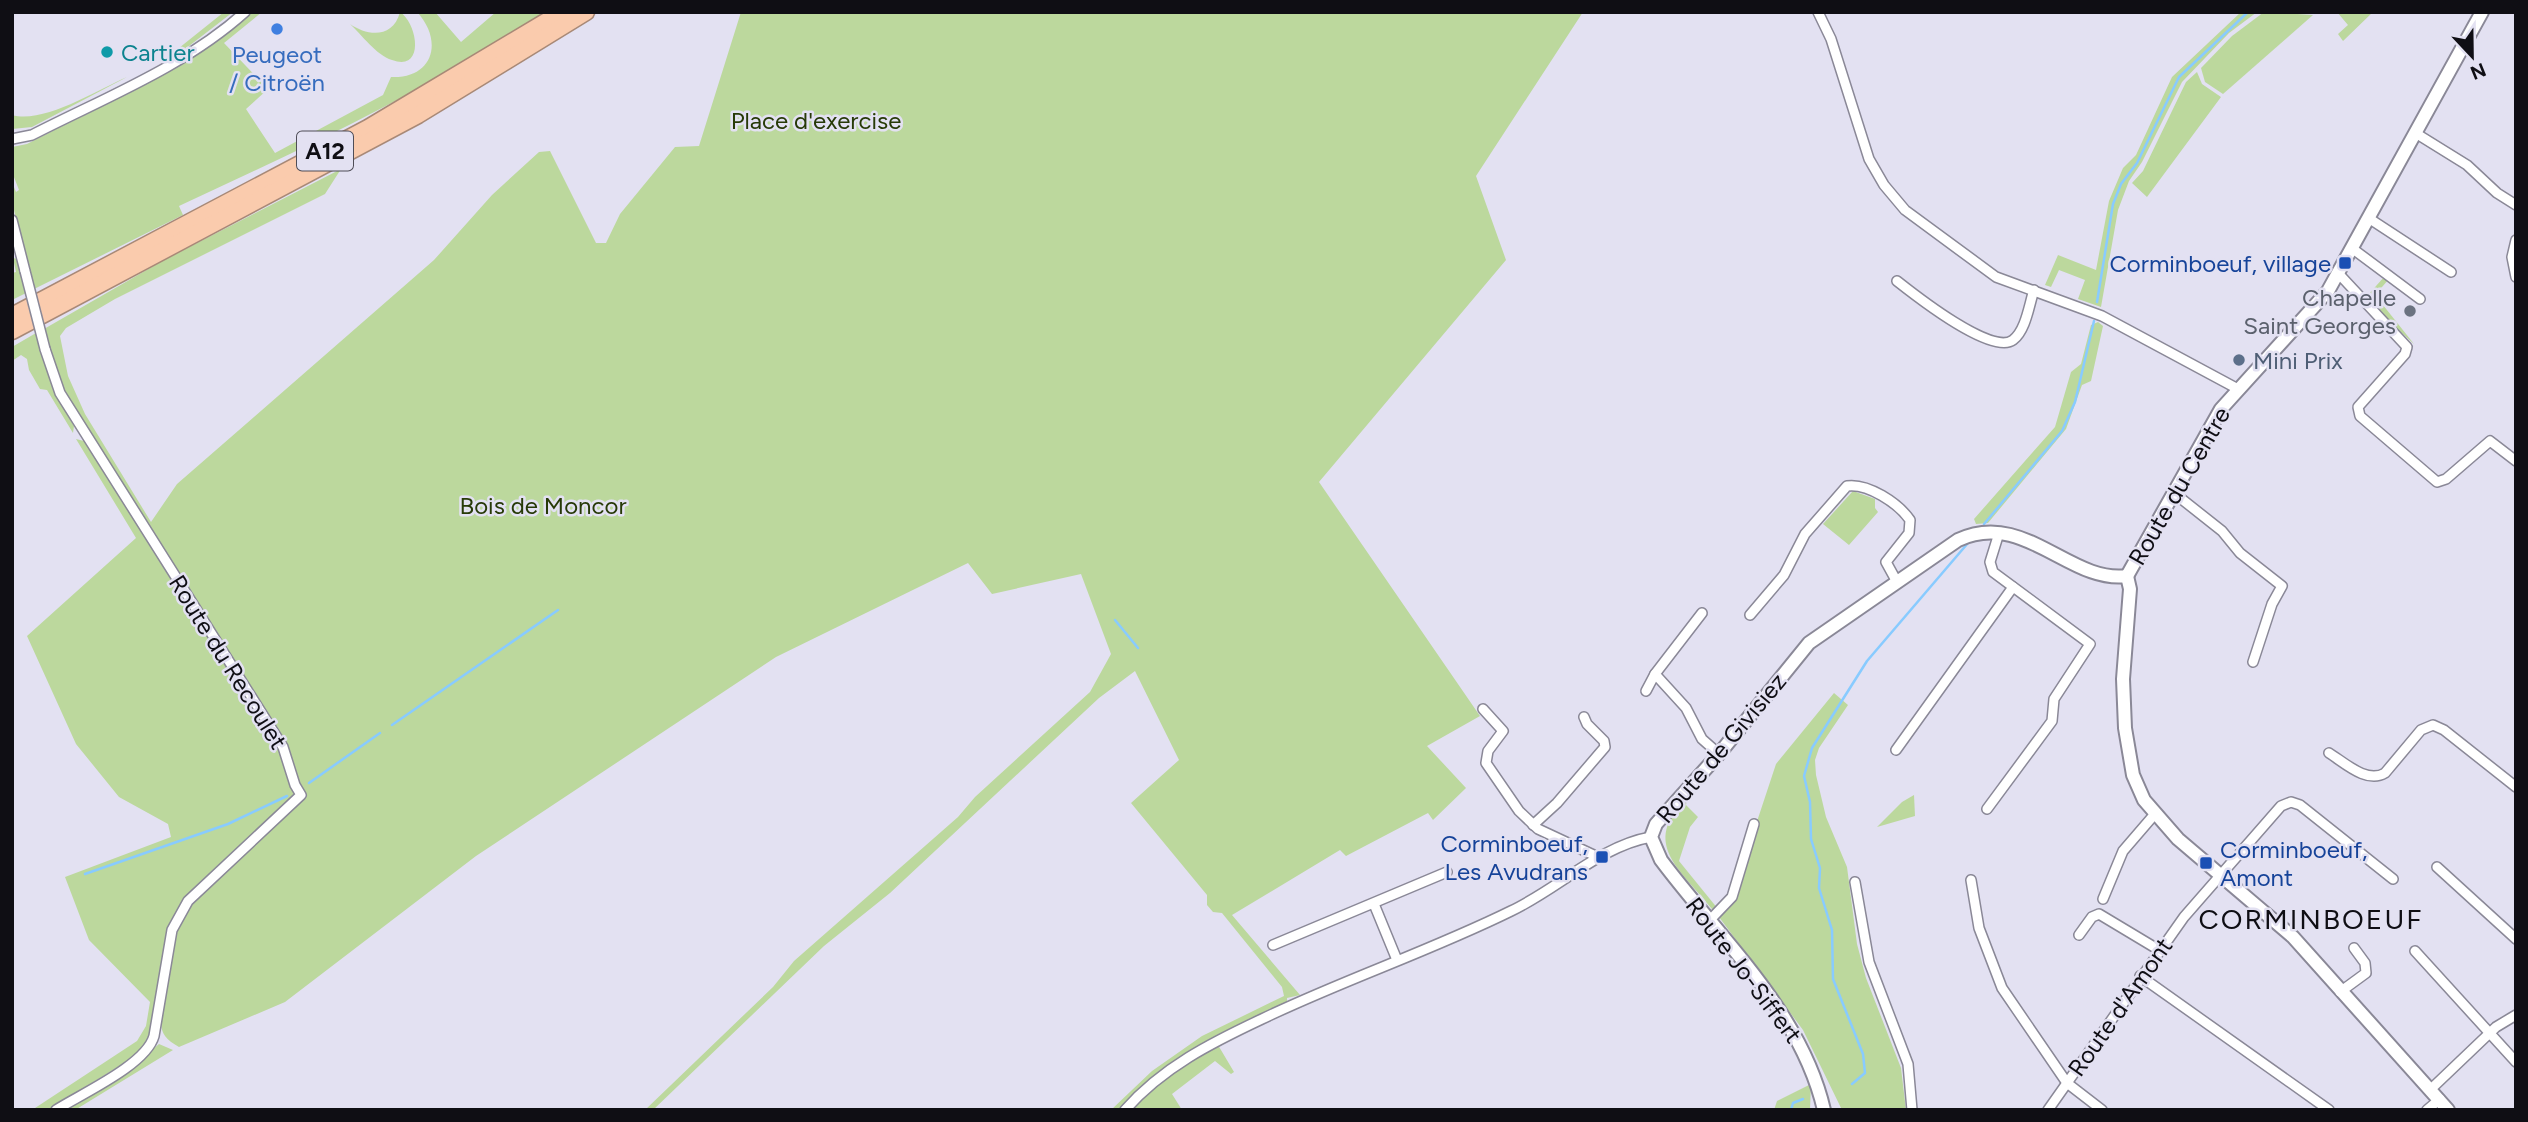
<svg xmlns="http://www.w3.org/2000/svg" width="2528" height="1122" viewBox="0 0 2528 1122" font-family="Figtree,sans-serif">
  <rect width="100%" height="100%" fill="#e3e1f2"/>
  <g fill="#bcd89d">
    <path d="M 224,12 L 233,12 L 189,46 L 164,60 Z"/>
    <path d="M 252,12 L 262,12 L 224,43 L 268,89 L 246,109 L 275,153 L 383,95 L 391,77 C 433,79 444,41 417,12 L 435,12 L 461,42 L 496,12 L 544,12 C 430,90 304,148 179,206 L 183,215 L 12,300 L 12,273 L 16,272 L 13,258 L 17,259 L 22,275 L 28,272 L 12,201 L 12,182 L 16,192 L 19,190 L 12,172 L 12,147 L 27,144 C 106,103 184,71 252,12 Z"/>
    <path d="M 400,12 C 418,24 425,72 392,60 C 376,55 362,35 350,24 C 367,36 393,39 400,12 Z"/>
    <path d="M 741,12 L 1583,12 L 1476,176 L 1506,260 L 1319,482 L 1480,716 L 1427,746 L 1466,788 L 1433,820 L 1428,813 L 1346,856 L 1340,850 L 1232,915 L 1300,995 L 1287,998 L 1287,1002 C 1225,1032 1166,1059 1119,1110 L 1111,1110 L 1152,1071 L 1202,1036 L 1284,996 L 1282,987 L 1222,913 L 1213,912 L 1207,905 L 1207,895 L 1131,803 L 1179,760 L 1135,671 L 1099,698 L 890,893 L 824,946 L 653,1110 L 645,1110 L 773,987 L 794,961 L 958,817 L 975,797 L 1090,692 L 1111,654 L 1081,574 L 992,594 L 968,563 L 776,657 L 476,856 L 285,1002 L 179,1047 C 163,1038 159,1031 162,1013 L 141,1049 L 129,1060 L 48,1110 L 32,1110 L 137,1041 L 146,1026 L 150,1002 L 89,940 L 65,877 L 171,837 L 168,824 L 119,797 L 76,744 L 27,636 L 136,538 L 76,439 L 84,441 L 143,532 L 61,385 L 44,329 L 164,260 L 341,169 L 325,194 L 115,299 L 66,328 L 60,336 L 68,376 L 85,414 L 151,522 L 177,484 L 434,260 L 492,195 L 539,152 L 550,151 L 596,243 L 606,243 L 620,214 L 675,147 L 699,146 Z"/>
    <path d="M 2241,12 L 2257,12 L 2229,33 L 2182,82 L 2142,162 L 2129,181 L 2118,210 L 2101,307 L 2078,299 L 2085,280 L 2059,270 L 2051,287 L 2045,285 L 2058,255 L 2096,270 L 2109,201 L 2123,168 L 2136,155 L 2172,77 Z"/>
    <path d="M 2264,12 L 2313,15 L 2223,94 L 2205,82 L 2201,68 L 2232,36 Z"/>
    <path d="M 2337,12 L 2373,12 L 2343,41 L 2338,34 L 2348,25 Z"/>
    <path d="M 2197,72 L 2202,84 L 2221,97 L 2147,197 L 2132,183 L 2143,171 L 2186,82 Z"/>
    <path d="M 127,77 L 32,127 L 12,129 L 12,115 C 44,124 97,90 127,77 Z"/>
    <path d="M 2385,276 L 2389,279 L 2375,295 L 2414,344 L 2385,318 L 2367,296 Z"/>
    <path d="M 2098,322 L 2103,326 L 2091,381 L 2082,385 L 2066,429 L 1988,523 L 1976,524 L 1974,519 L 2055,427 L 2071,372 L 2081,364 L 2091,325 Z"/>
    <path d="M 36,333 L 53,390 L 74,426 L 73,433 L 47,390 L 40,389 L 29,370 L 27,359 L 21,355 L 12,361 L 12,347 Z"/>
    <path d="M 1853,491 L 1875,499 L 1875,508 L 1878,512 L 1849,545 L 1823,524 Z"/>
    <path d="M 1834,693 L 1848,705 L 1819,748 L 1815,760 L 1816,775 L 1826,817 L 1847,867 L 1857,944 L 1866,978 L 1901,1068 L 1906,1110 L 1842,1110 L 1803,1030 L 1719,917 L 1729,906 L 1776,764 Z"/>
    <path d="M 1914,795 L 1915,816 L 1877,827 L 1902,802 Z"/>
    <path d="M 1687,799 L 1686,805 L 1698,817 L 1690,827 L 1679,861 L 1718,909 L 1712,909 C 1682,871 1639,843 1687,799 Z"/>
    <path d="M 159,1044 L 173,1050 L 75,1110 L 63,1110 L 136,1064 Z"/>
    <path d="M 1218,1045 L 1234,1072 L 1231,1074 L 1215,1061 L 1172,1094 L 1182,1110 L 1131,1110 L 1161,1081 Z"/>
    <path d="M 1811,1084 L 1810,1110 L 1774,1110 L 1777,1101 Z"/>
  </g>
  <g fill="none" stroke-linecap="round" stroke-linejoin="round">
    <g stroke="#88cbff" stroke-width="2.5">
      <path d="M 2097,302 L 2113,204 L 2121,184 L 2137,163 L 2179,77 L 2248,12"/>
      <path d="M 1984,524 L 2062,431 L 2075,402 L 2094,321"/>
      <path d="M 1115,620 L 1138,648"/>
      <path d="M 392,725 L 558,610"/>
      <path d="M 309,783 L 380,733"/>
      <path d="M 85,874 L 228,824 L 287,796"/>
      <path d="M 1852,1084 L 1865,1073 L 1863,1054 L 1833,979 L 1832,930 L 1819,888 L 1820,868 L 1811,839 L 1810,802 L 1804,776 L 1812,748 L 1867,661 L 1968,543"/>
      <path d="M 1791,1110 L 1793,1103 L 1803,1099"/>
    </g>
    <g stroke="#8a8897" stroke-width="12">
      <g id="street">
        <path d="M 1818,12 L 1831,39 L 1869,159 L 1884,185 L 1905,210 L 1996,277 L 2102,316 L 2238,389"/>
        <path d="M 2417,134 L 2467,165 L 2497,193 L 2516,205"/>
        <path d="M 12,139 L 32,135 C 104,98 184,67 245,12"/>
        <path d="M 2370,219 L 2451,272"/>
        <path d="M 12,220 L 25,271"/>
        <path d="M 2516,240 L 2512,257 L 2516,277"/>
        <path d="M 2353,249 L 2420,299"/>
        <path d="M 2338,273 L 2407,347 L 2405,354 L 2358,407 L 2360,416 L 2437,482 L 2446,479 L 2490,441 L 2516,461"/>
        <path d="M 1897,281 C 1916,296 1992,356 2013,340 C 2026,330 2029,305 2034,290"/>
        <path d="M 45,349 L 60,393 L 283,747 L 295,785 L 301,795 L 188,901 L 172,930 L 154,1036 C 146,1065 81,1094 56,1110"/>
        <path d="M 2174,493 L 2222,531 L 2240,553 L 2282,586 L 2272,604 L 2253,662"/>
        <path d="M 1702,613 L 1655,674 L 1686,708 L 1702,739 L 1719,754"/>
        <path d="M 1750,615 L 1784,575 L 1805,534 L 1847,486 C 1868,483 1898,503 1910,520 L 1909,533 L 1886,562 L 1897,582"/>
        <path d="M 1646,691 L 1655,674"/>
        <path d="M 1483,709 L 1503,731 L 1488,751 L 1486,763 L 1519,811 L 1538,829 L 1600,858"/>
        <path d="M 1896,750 L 2013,587"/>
        <path d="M 2329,753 C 2345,763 2367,784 2385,773 L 2421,730 L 2433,725 L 2444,730 L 2516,787"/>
        <path d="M 1987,809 L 2052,721 L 2054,699 L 2090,644 L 1993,572 L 1990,562 L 1999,533"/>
        <path d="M 1533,825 L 1557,803 L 1605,747 L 1604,741 L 1587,724 L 1584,717"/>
        <path d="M 2437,867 L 2516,939"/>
        <path d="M 1971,880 L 1979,928 L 2002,988 L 2067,1083 L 2102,1110"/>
        <path d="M 1855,882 L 1869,962 L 1908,1064 L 1912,1110"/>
        <path d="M 2103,899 L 2123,851 L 2154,815"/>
        <path d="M 1374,904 L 1397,960"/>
        <path d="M 1709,921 L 1732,897 L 1754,824"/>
        <path d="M 2079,935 L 2092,917 L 2099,914 L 2159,950"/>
        <path d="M 1273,945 L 1447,872"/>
        <path d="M 2415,951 L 2516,1062"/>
        <path d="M 2140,976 L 2329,1110"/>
        <path d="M 2340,992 L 2366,973 L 2365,963 L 2354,948"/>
        <path d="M 2431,1089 L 2496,1027 L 2516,1015"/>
        <path d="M 1125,1110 C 1163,1067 1211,1043 1262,1019 C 1343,980 1430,951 1511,911 C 1558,889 1600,846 1651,837"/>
        <path d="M 2048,1110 L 2184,917 L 2281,806 L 2291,802 L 2300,805 L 2393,879"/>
        <path d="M 2427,1110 L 2440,1099"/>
      </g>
    </g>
    <g stroke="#8a8897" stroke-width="16">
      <g id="secondary">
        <path d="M 2127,576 L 2221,409 L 2328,291 L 2482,12"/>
        <path d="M 2127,576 L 2130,589 L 2123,679 L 2125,728 L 2133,775 L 2144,800 L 2178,839 L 2293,937 L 2448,1110"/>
        <path d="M 1824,1110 C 1801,1011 1720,939 1661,860 L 1651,837 L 1656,824 L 1719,754 L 1809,643 L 1958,540 C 2024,509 2070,584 2127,576"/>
      </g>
    </g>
    <g stroke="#a88977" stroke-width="19">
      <g id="highway">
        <path d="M 12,316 L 368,128 L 562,12"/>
        <path d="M 12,331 L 418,115 L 586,12"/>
      </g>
    </g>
    <use href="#street" stroke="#fff" stroke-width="9"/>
    <use href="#secondary" stroke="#fff" stroke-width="12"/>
    <use href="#highway" stroke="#facbad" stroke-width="16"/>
    <g stroke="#8a8897" stroke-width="12" stroke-linecap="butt">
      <path id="street-bridge" d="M 25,271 L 45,349"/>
    </g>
    <use href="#street-bridge" stroke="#fff" stroke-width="9"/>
  </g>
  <circle fill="#3f7fe0" stroke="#e3e1f2" stroke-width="2.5" cx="277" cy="29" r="7"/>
  <circle fill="#0f9aa8" stroke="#e3e1f2" stroke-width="2.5" cx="107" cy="52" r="7"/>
  <g fill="#1a4fb4" stroke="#e3e1f2" stroke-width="2.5">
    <rect x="2338" y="256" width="14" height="14" rx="3.5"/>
    <rect x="1595" y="850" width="14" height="14" rx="3.5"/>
    <rect x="2199" y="856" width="14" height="14" rx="3.5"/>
  </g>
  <circle fill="#6b7280" stroke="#e3e1f2" stroke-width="2.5" cx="2410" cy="311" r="7"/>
  <circle fill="#5c6f8a" stroke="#e3e1f2" stroke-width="2.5" cx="2239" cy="360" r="7"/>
  <g text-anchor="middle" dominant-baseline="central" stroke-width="5" stroke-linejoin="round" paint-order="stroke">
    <rect fill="#e3e1f2" stroke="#4f4d57" stroke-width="2" x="297" y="131.5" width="56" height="39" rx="5"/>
    <g font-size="23" font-weight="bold" fill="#0f0e14">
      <text x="325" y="151">A12</text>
    </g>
    <g font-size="24" fill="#0d838f" stroke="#e3e1f2" text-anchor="start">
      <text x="121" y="52">Cartier</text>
    </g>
    <g font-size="24" fill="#366cbe" stroke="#e3e1f2">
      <text x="277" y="54">Peugeot<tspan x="277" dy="28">/ Citroën</tspan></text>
    </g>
    <g font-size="24" fill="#273a07" stroke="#e3e1f2">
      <text x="816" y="120">Place d'exercise</text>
      <text x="543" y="505">Bois de Moncor</text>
    </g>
    <g font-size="24" fill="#164399" stroke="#e3e1f2" text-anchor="end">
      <text x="2331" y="263">Corminboeuf, village</text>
      <text x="1588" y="843">Corminboeuf,<tspan x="1588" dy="28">Les Avudrans</tspan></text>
      <text x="2220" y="849" text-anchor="start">Corminboeuf,<tspan x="2220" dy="28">Amont</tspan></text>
    </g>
    <g font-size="24" fill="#5b616d" stroke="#e3e1f2" text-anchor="end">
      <text x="2396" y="297">Chapelle<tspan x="2396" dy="28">Saint Georges</tspan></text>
    </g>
    <g font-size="24" fill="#4e5e75" stroke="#e3e1f2" text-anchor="start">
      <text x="2253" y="360">Mini Prix</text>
    </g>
    <g font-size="24" fill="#0f0e14" stroke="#e3e1f2">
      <text transform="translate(2179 486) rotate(-60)">Route du Centre</text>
      <text transform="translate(228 662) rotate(58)">Route du Recoulet</text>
      <text transform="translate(1721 748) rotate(-50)">Route de Givisiez</text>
      <text transform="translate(1744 970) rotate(53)">Route Jo-Siffert</text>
      <text transform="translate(2120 1007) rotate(-55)">Route d'Amont</text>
    </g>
    <g font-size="28" letter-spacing="2" fill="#0f0e14" stroke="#e3e1f2">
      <text x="2311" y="919">CORMINBOEUF</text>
    </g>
  </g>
  <rect width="2528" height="1122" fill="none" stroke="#0f0e14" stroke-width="28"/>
  <g transform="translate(2472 56) rotate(158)" stroke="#e3e1f2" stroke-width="5" paint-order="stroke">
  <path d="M0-5L12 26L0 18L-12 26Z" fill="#0f0e14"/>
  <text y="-10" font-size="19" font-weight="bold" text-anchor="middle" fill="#0f0e14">N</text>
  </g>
</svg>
